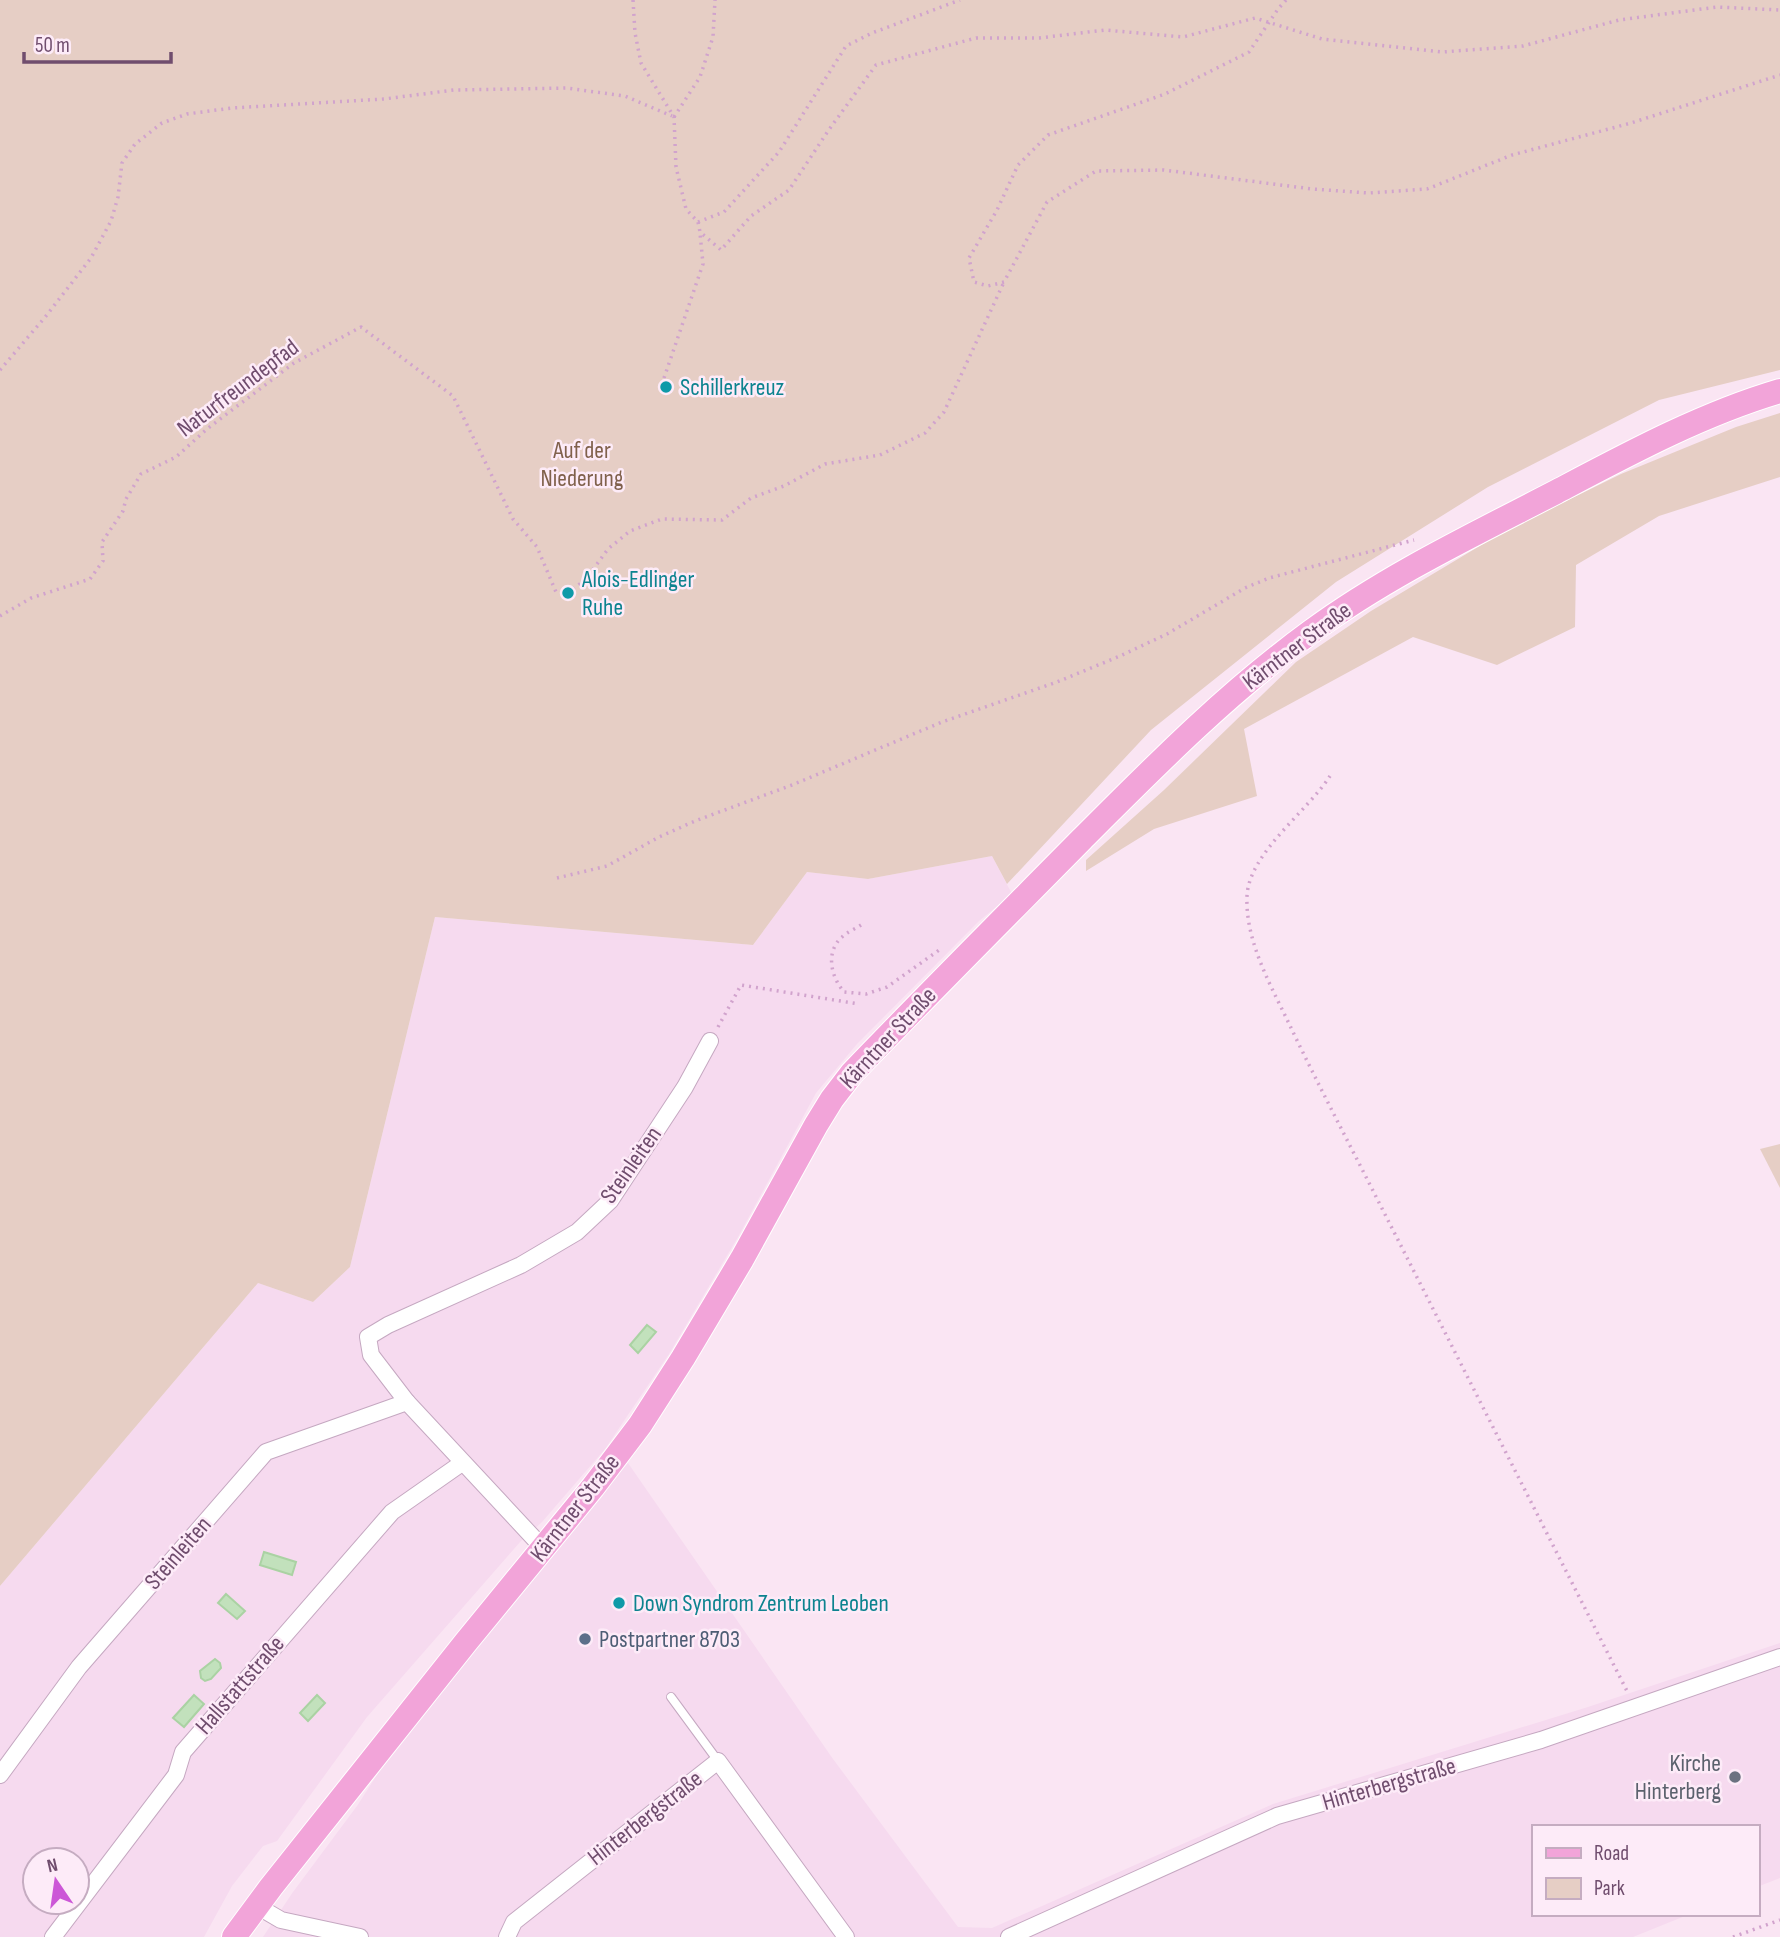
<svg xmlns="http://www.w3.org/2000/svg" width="1780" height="1937" viewBox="0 0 1780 1937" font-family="'Sofia Sans Condensed',sans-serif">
  <rect width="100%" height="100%" fill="#fae5f3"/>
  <g fill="#f6daef" fill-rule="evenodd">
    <path d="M 992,856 L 1012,894 L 979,921 L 857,1044 L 816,1093 L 738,1237 L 669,1354 L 605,1449 L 542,1522 L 521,1541 L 367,1717 L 277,1841 L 263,1846 L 232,1886 L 204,1937 L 0,1937 L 0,1586 L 258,1283 L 313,1302 L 350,1267 L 435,917 L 753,945 L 807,872 L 868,879 ZM 35,1860 L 77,1860 L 77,1902 L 35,1902 Z"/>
    <path d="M 628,1463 L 833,1759 L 958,1927 L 992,1928 L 1273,1804 L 1588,1707 L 1780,1643 L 1780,1878 L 1757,1887 L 1757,1827 L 1533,1827 L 1533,1914 L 1690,1914 L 1633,1937 L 263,1937 L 293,1892 L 357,1806 L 384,1764 L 590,1506 Z"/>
  </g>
  <g fill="#e6cec5">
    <path d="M 0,0 L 1780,0 L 1780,370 L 1659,400 L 1488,487 L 1336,582 L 1151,730 L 1007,884 L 992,856 L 868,879 L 807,872 L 753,945 L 435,917 L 350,1267 L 313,1302 L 258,1283 L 0,1586 Z"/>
    <path d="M 1780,413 L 1780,477 L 1659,516 L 1576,565 L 1575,627 L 1497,665 L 1413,637 L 1244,729 L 1257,796 L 1154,829 L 1086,871 L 1086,860 L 1164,790 L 1296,662 L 1371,611 L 1503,532 L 1621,474 L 1736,427 Z"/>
    <path d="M 1780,1144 L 1780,1188 L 1760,1149 Z"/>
  </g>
  <g fill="#c2e1bc" stroke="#aad2a3" stroke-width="2">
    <path d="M 647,1325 L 656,1332 L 638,1353 L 630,1345 Z"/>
    <path d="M 264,1552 L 296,1562 L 292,1575 L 260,1565 Z"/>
    <path d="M 226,1594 L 245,1611 L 237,1619 L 218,1603 Z"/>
    <path d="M 215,1659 L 220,1663 L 221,1668 L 211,1679 L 205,1681 L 201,1678 L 200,1671 Z"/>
    <path d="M 194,1695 L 204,1704 L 184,1727 L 173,1718 Z"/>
    <path d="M 317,1695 L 325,1703 L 308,1721 L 300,1713 Z"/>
  </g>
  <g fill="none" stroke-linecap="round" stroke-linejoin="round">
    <g stroke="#c5a8c1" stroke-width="10">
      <path id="service" d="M 671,1697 L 718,1761"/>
    </g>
    <g stroke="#c5a8c1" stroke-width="18">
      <g id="minor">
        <path d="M 407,1402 L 543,1548"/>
        <path d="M 0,1775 L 79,1667 L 266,1452 L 407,1402 L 371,1355 L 368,1337 L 388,1325 L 521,1265 L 577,1232 L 610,1201 L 685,1087 L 710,1041"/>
        <path d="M 257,1906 L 281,1920 L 360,1937"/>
        <path d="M 53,1937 L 176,1775 L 183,1752 L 392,1512 L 462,1463"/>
        <path d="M 507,1937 L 514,1922 L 718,1761 L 846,1937"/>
        <path d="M 1009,1937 L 1277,1816 L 1541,1740 L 1780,1657"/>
      </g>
    </g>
    <g stroke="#fff" stroke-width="26">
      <path id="primary" d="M 234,1937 L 271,1887 L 466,1642 L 593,1487 L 640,1425 L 683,1358 L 742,1259 L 816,1125 L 832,1099 L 852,1073 C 928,994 1005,917 1082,839 C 1155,766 1228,692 1312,631 C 1387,576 1473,535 1556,492 C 1628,454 1702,414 1780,391"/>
    </g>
    <g stroke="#d1a3cd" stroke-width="3.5" stroke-dasharray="2 5" stroke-linecap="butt">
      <path d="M 633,0 L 635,33 L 641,63 L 674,117 L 676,167 L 686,209 L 698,222 L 700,232 L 721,250 L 751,216 L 789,190 L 828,131 L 876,65 L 976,38 L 1039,38 L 1105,30 L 1183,37 L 1255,18 L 1322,39 L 1442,52 L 1523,46 L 1619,20 L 1717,7 L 1780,10"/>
      <path d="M 1286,0 L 1278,9 L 1249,52 L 1165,94 L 1048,135 L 1018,165 L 997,210 L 969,258 L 974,282 L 988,286 L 1004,282 L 1047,202 L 1096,171 L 1164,170 L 1312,189 L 1369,193 L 1427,189 L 1512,155 L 1631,123 L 1780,75"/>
      <path d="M 674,117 L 700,77 L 713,37 L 715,0"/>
      <path d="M 698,222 L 724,212 L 779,152 L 846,46 L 872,33 L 960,0"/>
      <path d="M 0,370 L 46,316 L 91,258 L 111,221 L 118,197 L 122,163 L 135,144 L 162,123 L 187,114 L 232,108 L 384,99 L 454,90 L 566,88 L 625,96 L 672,116"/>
      <path d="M 664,378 L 703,264 L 700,233"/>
      <path d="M 0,616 L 31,598 L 90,579 L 103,561 L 102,542 L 123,511 L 126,499 L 141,474 L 176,457 L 207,429 L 294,363 L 361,327 L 453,396 L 513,519 L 537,547 L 556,592 L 568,593 L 586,579 L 608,549 L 630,531 L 662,519 L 722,520 L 751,498 L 784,486 L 825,464 L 880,455 L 925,433 L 944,412 L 1004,282"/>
      <path d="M 1330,776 C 1307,812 1249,853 1247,896 C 1245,943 1273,989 1292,1030 C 1316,1080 1341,1128 1366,1177 C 1453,1348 1540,1520 1627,1691"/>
      <path d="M 557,878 L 607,866 L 659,837 L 695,821 L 792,785 L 942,722 L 1057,682 L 1120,656 L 1167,634 L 1245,588 L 1269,578 L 1414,540"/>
      <path d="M 861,925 C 855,929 847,932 842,937 C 825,952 831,977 844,992 L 866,994 L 887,987 L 942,948"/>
      <path d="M 718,1027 L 741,985 L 859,1004"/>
      <path d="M 1733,1937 L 1780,1920"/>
    </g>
    <use href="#service" stroke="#fff" stroke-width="8"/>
    <use href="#minor" stroke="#fff" stroke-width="16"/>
    <use href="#primary" stroke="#f2a4d9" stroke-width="24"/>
  </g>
  <g fill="#0f9aa8" stroke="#fdebf8" stroke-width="2.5">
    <circle cx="666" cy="387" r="7"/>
    <circle cx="568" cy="593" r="7"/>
    <circle cx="619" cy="1603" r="7"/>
  </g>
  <circle fill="#5c6f8a" stroke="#fdebf8" stroke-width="2.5" cx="585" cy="1639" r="7"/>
  <circle fill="#6b7280" stroke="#fdebf8" stroke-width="2.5" cx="1735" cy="1777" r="7"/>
  <g text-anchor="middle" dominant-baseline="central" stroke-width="5" stroke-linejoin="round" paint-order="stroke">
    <g font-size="24" fill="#0d838f" stroke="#fdebf8" text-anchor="start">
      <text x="680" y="387">Schillerkreuz</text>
      <text x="582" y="579">Alois-Edlinger<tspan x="582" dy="28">Ruhe</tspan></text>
      <text x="633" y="1603">Down Syndrom Zentrum Leoben</text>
    </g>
    <g font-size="24" fill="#704d6e" stroke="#fdebf8">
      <text transform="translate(238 388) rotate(-37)">Naturfreundepfad</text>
      <text transform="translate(1297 646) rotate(-37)">Kärntner Straße</text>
      <text transform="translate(888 1038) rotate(-47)">Kärntner Straße</text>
      <text transform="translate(631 1165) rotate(-55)">Steinleiten</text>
      <text transform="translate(575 1508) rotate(-52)">Kärntner Straße</text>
      <text transform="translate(178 1553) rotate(-49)">Steinleiten</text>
      <text transform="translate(240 1685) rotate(-49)">Hallstattstraße</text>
      <text transform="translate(1389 1784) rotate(-16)">Hinterbergstraße</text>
      <text transform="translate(645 1818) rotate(-38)">Hinterbergstraße</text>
    </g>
    <g font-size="24" fill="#80614c" stroke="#fdebf8">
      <text x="582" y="450">Auf der<tspan x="582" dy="28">Niederung</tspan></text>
    </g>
    <g font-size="24" fill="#4e5e75" stroke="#fdebf8" text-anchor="start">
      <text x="599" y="1639">Postpartner 8703</text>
    </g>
    <g font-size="24" fill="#5b616d" stroke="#fdebf8" text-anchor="end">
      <text x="1721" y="1763">Kirche<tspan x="1721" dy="28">Hinterberg</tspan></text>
    </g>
  </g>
  <rect x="1532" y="1825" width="228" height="91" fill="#fdebf8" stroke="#c5acc1" stroke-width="2"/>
  <rect x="1546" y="1848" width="35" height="10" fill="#f2a4d9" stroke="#c5acc1" stroke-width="2"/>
  <text x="1594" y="1860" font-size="21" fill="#704d6e">Road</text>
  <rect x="1546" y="1878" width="35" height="21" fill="#e6cec5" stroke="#c5acc1" stroke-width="2"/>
  <text x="1594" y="1895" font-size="21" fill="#704d6e">Park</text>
  <g transform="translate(56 1881) rotate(347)"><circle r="33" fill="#fdebf8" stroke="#c5acc1" stroke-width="2"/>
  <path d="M0-5L12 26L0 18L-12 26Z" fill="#cc57d7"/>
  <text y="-10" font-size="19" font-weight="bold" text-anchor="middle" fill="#704d6e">N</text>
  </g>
  <path d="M24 52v10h147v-10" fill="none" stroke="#704d6e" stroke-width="3.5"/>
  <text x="35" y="52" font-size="21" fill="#704d6e" stroke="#fdebf8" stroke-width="5" paint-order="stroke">50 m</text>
</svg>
